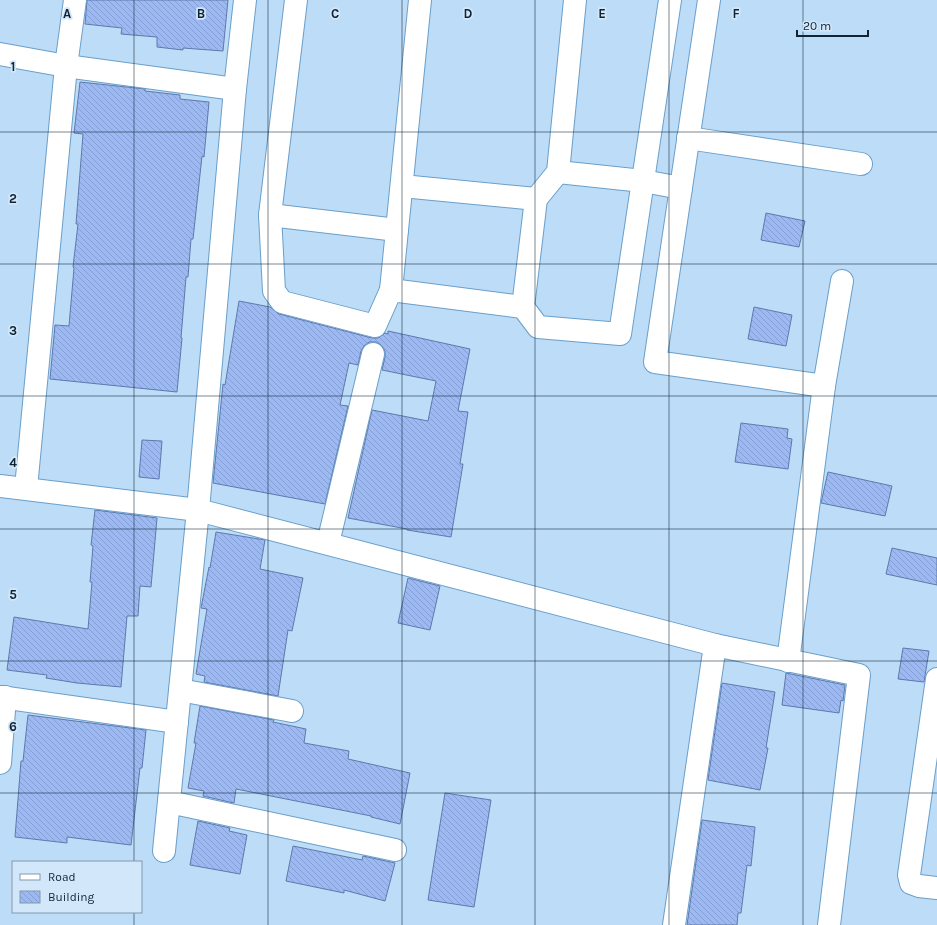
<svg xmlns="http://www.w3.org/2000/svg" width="937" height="925" viewBox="0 0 937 925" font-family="Karla,sans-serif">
  <defs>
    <pattern id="building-back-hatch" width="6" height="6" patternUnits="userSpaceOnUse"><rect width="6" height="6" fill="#9cb9f4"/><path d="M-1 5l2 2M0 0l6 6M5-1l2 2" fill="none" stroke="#859fd2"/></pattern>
  </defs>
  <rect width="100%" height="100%" fill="#bcdcf7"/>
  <g fill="url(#building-back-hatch)" stroke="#6078ac">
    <path d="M 87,0 L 228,0 L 223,51 L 183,48 L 183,50 L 157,47 L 157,37 L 121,34 L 122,28 L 85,24 Z"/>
    <path d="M 80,82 L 145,89 L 145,91 L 180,95 L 180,99 L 209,102 L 204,157 L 202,156 L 193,239 L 191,239 L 188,277 L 186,277 L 181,338 L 182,338 L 177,392 L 50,379 L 55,325 L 69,326 L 74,268 L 73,267 L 78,224 L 76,224 L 83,134 L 74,133 Z"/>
    <path d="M 766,213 L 805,221 L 799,247 L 761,240 Z"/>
    <path d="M 239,301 L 270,307 L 279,314 L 372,338 L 378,338 L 385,333 L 388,334 L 388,331 L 470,349 L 458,411 L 468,412 L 460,464 L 463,464 L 451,537 L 407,530 L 407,529 L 348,518 L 372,410 L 428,421 L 436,381 L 382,370 L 385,357 L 385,351 L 381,345 L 376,342 L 369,342 L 364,346 L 361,351 L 358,365 L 349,363 L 340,405 L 348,406 L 325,504 L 213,483 L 223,384 L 225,385 Z"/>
    <path d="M 754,307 L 792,315 L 786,346 L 748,339 Z"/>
    <path d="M 741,423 L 788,429 L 787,438 L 792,439 L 788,469 L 735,462 Z"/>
    <path d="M 142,440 L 162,441 L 159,479 L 139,477 Z"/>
    <path d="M 828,472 L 892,486 L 885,516 L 821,503 Z"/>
    <path d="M 95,510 L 157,518 L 151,587 L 140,586 L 138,616 L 127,616 L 121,687 L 77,683 L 46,678 L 47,675 L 7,670 L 14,617 L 88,629 L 92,582 L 90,582 L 93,546 L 91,545 Z"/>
    <path d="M 216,532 L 265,540 L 260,569 L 303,578 L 292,631 L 288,630 L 278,696 L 204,682 L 205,676 L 196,674 L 207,609 L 201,608 L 209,567 L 210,568 Z"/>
    <path d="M 892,548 L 937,558 L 937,585 L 886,574 Z"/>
    <path d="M 408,578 L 440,586 L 430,630 L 398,623 Z"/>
    <path d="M 903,648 L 929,651 L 924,682 L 898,679 Z"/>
    <path d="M 786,673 L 845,685 L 843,701 L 841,700 L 839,713 L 782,705 Z"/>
    <path d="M 722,683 L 775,692 L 766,748 L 768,748 L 760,790 L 708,780 Z"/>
    <path d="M 200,706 L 274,720 L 273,722 L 306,729 L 304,743 L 349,751 L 348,759 L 410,773 L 400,824 L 371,817 L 371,816 L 236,789 L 234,803 L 203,796 L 204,791 L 188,788 L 196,743 L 194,743 Z"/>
    <path d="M 28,715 L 146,730 L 142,768 L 140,768 L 131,845 L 67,837 L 67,843 L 15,837 L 21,761 L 23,761 Z"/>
    <path d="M 445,793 L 491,800 L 474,907 L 428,900 Z"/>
    <path d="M 702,820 L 755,827 L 751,866 L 747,865 L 741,913 L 738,913 L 737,925 L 687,925 Z"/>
    <path d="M 198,821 L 230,828 L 229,831 L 247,835 L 240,874 L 190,865 Z"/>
    <path d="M 293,846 L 362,860 L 363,856 L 395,863 L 385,901 L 344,890 L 344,893 L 286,881 Z"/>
  </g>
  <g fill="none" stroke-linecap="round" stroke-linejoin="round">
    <g stroke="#6a9fca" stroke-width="24">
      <g id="minor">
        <path d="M 296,0 L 270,215 L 274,291 L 282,302 L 375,326 L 391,290 L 523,307 L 538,327 L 620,334 L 670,0"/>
        <path d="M 709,0 L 655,362 L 824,386"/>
        <path d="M 0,54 L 66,66 L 235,89"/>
        <path d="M 688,138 L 861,164"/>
        <path d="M 558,172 L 643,181 L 681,188"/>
        <path d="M 402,186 L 536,199"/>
        <path d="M 270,215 L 397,230"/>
        <path d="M 391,290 L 420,0"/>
        <path d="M 523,307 L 536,199 L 558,172 L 575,0"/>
        <path d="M 0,486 L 198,510 L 715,645"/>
        <path d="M 26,488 L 66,66 L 75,0"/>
        <path d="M 328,543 L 373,354"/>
        <path d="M 788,661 L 824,386 L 842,281"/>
        <path d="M 937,679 L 909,875 L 911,883 L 919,886 L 937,888"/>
        <path d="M 180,690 L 292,711"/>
        <path d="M 0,697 L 177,722"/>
        <path d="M 0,763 L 5,697"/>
        <path d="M 169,802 L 395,850"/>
        <path d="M 164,851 L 198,510 L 235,89 L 245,0"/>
        <path d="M 674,925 L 715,645 L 859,675 L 829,925"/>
      </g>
    </g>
    <use href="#minor" stroke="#fff" stroke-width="22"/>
  </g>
  <path fill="none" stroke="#0f2435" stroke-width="1" stroke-opacity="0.55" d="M 134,0 L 134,862M 268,0 L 268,925M 402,0 L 402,925M 535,0 L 535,925M 669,0 L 669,925M 803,0 L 803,925M 0,132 L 937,132M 0,264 L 937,264M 0,396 L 937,396M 0,529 L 937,529M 0,661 L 937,661M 0,793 L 937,793M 134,912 L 134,925"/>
  <g font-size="13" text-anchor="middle" font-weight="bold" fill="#0f2435" stroke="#d2e7fa" stroke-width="3.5" stroke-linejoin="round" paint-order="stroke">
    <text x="67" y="18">A</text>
    <text x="201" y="18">B</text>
    <text x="335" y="18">C</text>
    <text x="468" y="18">D</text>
    <text x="602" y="18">E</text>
    <text x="736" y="18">F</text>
    <text x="13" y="71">1</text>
    <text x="13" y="203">2</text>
    <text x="13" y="335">3</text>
    <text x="13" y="467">4</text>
    <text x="13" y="599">5</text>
    <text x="13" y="731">6</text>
  </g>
  <rect x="12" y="861" width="130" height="52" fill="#d2e7fa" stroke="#8499ab"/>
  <rect x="20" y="874" width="20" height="6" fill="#ffffff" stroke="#8499ab"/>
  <text x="48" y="881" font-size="12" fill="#0f2435">Road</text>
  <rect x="20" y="891" width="20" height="12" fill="url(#building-back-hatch)" stroke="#8499ab"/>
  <text x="48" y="901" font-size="12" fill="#0f2435">Building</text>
  <path d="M797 30v6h71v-6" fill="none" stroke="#0f2435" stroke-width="2"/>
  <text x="803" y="30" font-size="12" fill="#0f2435" stroke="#d2e7fa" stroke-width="3" paint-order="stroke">20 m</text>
</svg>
